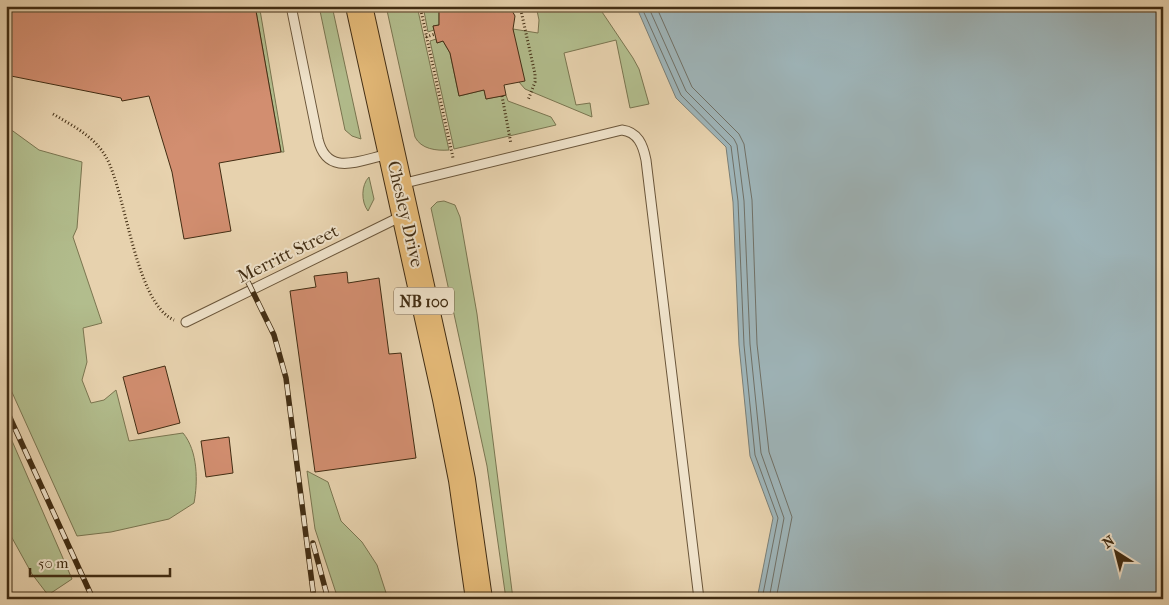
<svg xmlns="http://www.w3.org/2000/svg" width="1169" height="605" viewBox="0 0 1169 605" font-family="'IM FELL French Canon',serif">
  <rect width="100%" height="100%" fill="#e7d2ae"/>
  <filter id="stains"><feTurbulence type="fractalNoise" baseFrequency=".004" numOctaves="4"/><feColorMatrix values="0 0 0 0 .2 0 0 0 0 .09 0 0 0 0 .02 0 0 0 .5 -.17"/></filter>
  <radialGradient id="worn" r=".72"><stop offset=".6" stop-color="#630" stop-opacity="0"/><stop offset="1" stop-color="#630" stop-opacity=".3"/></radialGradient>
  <g fill="#b2bd8d" stroke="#7a7550">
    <path d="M 319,6 L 332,6 L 361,139 L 352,136 L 345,130 Z"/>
    <path d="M 386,6 L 417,6 L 449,150 C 436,151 421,149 415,137 Z"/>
    <path d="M 423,6 L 439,6 L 439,25 L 433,26 L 434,30 L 428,32 Z"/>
    <path d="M 536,6 L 598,6 L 633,58 L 639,69 L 649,104 L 630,108 L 616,40 L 564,53 L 576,105 L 590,103 L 592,117 L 525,89 L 519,82 L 513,29 L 538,33 L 539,20 Z"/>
    <path d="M 260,10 L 284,152 L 281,152 L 256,11 Z"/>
    <path d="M 436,39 L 437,43 L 443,41 L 450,53 L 459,96 L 484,90 L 486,99 L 506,95 L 508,101 L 551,117 L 556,125 L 454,149 L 430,41 Z"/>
    <path d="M 6,126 L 39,150 L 82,162 L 77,228 L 73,237 L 102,323 L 83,328 L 87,362 L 82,380 L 91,403 L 104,400 L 116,390 L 129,441 L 183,433 C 198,451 198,482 194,503 L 169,519 L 111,532 L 77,536 L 6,379 Z"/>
    <path d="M 369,177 L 374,199 L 368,211 C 361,202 361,185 369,177 Z"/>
    <path d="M 444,201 L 455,205 L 460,217 L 477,314 L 513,599 L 506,599 L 487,466 L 431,208 L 437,202 Z"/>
    <path d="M 6,427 L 72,579 L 48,595 L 32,574 L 6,527 Z"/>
    <path d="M 307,471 L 328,482 L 341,521 L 362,542 L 377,565 L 388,599 L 338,599 L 315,529 Z"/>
  </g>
  <path fill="#9eb4b8" stroke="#797e76" d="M 636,6 L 1163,6 L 1163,599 L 757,599 L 773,518 L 750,456 L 739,345 L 733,202 L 726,147 L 676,98 Z"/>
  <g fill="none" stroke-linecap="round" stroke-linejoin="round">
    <g stroke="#707066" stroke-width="1">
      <path d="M 641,6 L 681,95 L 731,146 L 738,201 L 744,345 L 755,455 L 778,518 L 762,599"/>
      <path d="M 648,6 L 686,91 L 734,139 L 737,145 L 744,201 L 750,344 L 761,453 L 784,518 L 769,599"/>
      <path d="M 656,6 L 692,87 L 739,134 L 744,144 L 752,200 L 757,344 L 769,452 L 792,517 L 776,599"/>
    </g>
  </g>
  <g fill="#d28e70" stroke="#422d13">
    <path d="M 6,6 L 267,6 L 268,9 L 256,11 L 281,152 L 219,163 L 231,231 L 184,239 L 172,172 L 149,96 L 122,101 L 121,98 L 6,75 Z"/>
    <path d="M 439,6 L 510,7 L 515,16 L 513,29 L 525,81 L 504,85 L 506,95 L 502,96 L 486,99 L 484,90 L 459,96 L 450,53 L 443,41 L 437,43 L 436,39 L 433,26 L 439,25 Z"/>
    <path d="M 347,272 L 348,283 L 379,278 L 389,354 L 401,353 L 416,458 L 315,472 L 290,291 L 316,287 L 314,276 Z"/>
    <path d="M 165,366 L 180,423 L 138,434 L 123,377 Z"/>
    <path d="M 229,437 L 233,473 L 206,477 L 201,441 Z"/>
  </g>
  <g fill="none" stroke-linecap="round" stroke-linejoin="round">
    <g stroke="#6b563a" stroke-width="11">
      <g id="service">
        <path d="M 291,6 L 318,139 C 327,178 360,160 389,154"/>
        <path d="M 401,184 L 622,130 C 638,132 643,145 646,160 L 699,599"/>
        <path d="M 186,322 L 404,215"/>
      </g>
    </g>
    <g stroke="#422d13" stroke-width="28">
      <path id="primary" d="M 359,6 L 446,399 L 462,480 L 479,599"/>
    </g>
    <g stroke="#422d13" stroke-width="3" stroke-dasharray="1 2.5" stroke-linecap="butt">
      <path d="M 420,6 L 453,158"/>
      <path d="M 520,6 L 535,74 L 535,82 L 528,100"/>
      <path d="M 426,37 L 435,34"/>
      <path d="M 502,96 L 511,144"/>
      <path d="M 53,114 C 73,126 94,136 106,157 C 126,192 135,303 174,320"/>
    </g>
    <use href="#service" stroke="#efe2ca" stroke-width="9"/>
    <use href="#primary" stroke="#e4b977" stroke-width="26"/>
    <g stroke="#422d13" stroke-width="5.5">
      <g id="rail">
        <path d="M 248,282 L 274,335 L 286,378 L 314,599"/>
        <path d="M 6,409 L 93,599"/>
        <path d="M 313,543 L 328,599"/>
      </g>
    </g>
    <use href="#rail" stroke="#efe2ca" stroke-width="4" stroke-dasharray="11" stroke-linecap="butt"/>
  </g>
  <g text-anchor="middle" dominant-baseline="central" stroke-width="4" stroke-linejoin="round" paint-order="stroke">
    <rect fill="#efe2ca" stroke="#76634a" stroke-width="1" x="394" y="287.5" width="60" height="27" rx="4"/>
    <g font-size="16" font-weight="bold" fill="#422d13">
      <text x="424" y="301">NB 100</text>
    </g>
    <g font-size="18" fill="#422d13" stroke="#efe2ca">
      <text transform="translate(405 214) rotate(77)">Chesley Drive</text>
      <text transform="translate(288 254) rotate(-26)">Merritt Street</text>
    </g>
  </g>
  <rect width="1169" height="605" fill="none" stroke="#e7d2ae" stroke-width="25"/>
  <rect x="8" y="8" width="1154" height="590" fill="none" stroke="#422d13" stroke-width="2.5"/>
  <rect x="12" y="12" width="1144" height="580" fill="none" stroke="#422d13"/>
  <g transform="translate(1116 552) rotate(324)" stroke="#efe2ca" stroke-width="4" paint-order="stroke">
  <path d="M0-4L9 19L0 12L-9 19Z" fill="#422d13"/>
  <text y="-8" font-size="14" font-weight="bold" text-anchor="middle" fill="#422d13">N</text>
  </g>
  <path d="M30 568v8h140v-8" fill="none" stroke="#422d13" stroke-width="2.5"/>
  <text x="38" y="568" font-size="15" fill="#422d13" stroke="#efe2ca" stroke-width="4" paint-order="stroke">50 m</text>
  <rect width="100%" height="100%" filter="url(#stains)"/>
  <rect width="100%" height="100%" fill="url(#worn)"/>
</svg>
